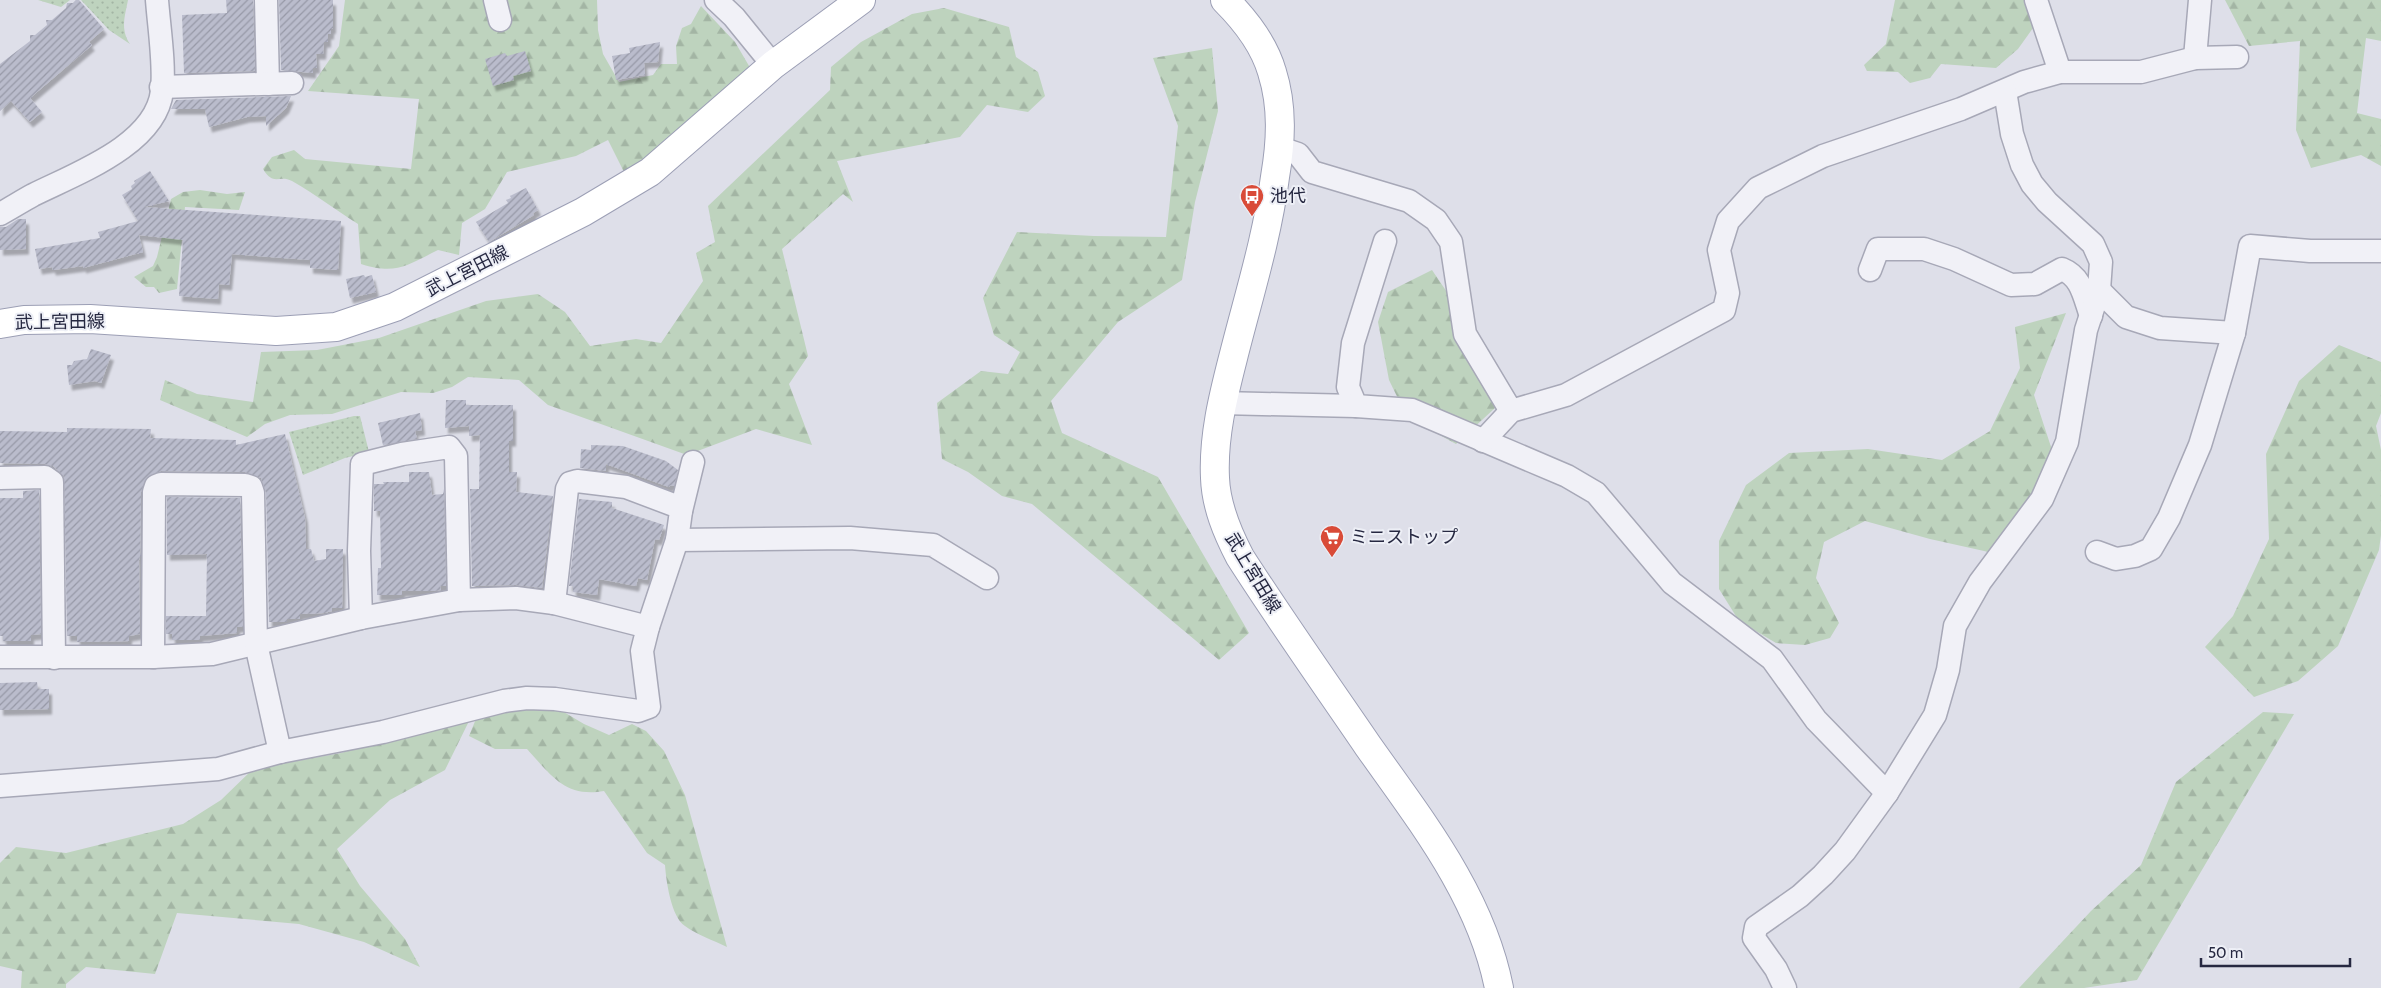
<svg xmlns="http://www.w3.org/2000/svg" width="2381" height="988" viewBox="0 0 2381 988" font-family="Cabin,'Noto Sans JP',sans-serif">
  <defs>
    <pattern id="forest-firs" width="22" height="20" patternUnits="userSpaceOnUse" patternTransform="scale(1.25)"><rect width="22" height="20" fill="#bed3be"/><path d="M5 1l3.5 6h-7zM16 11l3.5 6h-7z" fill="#a3b5a4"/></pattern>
    <pattern id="park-dots" width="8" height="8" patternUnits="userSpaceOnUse" patternTransform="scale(1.25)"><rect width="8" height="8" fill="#bed3be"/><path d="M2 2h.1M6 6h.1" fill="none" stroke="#a3b5a4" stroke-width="1.8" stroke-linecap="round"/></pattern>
    <pattern id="building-hatch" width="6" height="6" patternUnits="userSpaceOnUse" patternTransform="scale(1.25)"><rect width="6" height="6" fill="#babccc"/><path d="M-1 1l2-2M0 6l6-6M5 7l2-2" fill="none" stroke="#9799a7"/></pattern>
    <filter id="shadow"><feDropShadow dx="3" dy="5.5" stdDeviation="1" flood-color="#0004"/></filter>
  </defs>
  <rect width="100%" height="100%" fill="#dedfe9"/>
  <g fill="url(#forest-firs)">
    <path d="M 345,0 L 597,0 L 598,30 L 603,54 L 619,82 L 653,75 L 661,64 L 677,64 L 676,46 L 682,28 L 691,24 L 701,6 L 735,42 L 752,71 L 627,178 L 608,140 L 576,156 L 507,172 L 485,209 L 462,223 L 459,255 L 438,250 C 406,266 396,275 361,264 L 358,224 C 336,210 315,194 292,181 C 279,174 274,187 263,169 L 272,157 L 294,150 L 305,159 L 411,169 L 419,99 L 308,91 L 339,46 Z"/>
    <path d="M 1895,0 L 2024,0 L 2033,28 L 2018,49 L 1996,68 L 1941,64 L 1930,78 L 1910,83 L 1898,72 L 1867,71 L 1864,65 L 1886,44 Z"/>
    <path d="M 2225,0 L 2381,0 L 2381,41 L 2366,38 L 2357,113 L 2381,119 L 2381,166 L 2361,155 L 2311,168 L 2296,130 L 2300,41 L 2249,46 Z"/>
    <path d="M 944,8 L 1009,27 L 1016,57 L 1038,72 L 1045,96 L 1028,112 L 987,105 L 960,137 L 837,161 L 853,202 L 843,194 L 782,249 L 808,356 L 789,384 L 812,445 L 756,429 L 687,455 L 548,405 L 519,380 L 468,377 L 452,387 L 433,393 L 401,392 L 332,414 L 290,415 L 265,424 L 247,437 L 160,400 L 165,380 L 197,394 L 253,402 L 261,352 L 317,350 L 379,338 L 486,301 L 538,294 L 565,312 L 590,346 L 636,339 L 661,343 L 703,281 L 696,253 L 715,242 L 708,206 L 830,90 L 831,67 L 861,42 L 912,14 Z"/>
    <path d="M 1212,48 L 1218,111 L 1195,202 L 1182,280 L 1118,322 L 1051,401 L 1062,433 L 1158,477 L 1249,633 L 1219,660 L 1032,504 L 1002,496 L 968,472 L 942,459 L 937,403 L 981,371 L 1008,374 L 1020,352 L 994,335 L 983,298 L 1017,232 L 1094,236 L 1166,237 L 1178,126 L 1153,58 Z"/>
    <path d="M 200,190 L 227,194 L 245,192 L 239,210 L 185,207 L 177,289 L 159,293 L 154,287 L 146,287 L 134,277 L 153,266 L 157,257 L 171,199 L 183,192 Z"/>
    <path d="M 1432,270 L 1503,375 L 1495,408 L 1456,444 L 1407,417 L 1389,380 L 1378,322 L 1388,292 Z"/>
    <path d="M 2066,313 L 2034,395 L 2053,453 L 2002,555 L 1930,539 L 1865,521 L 1824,542 L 1816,578 L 1839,623 L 1830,638 L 1805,645 L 1776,643 L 1739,621 L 1719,589 L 1719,541 L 1746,485 L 1789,453 L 1868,449 L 1942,460 L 1990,431 L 2020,368 L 2015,327 Z"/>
    <path d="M 2339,345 L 2381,362 L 2381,413 L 2376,426 L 2381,450 L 2381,535 L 2379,550 L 2338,646 L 2298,681 L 2254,697 L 2205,647 L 2233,616 L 2269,539 L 2266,454 L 2299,381 Z"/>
    <path d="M 552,705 L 584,724 L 609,735 L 632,724 L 646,731 L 664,751 L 685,795 L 727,947 C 713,940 697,935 685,926 C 671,917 666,880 665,865 L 647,853 L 604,791 C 565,798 551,775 527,749 L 495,749 L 469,736 L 478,714 Z"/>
    <path d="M 2263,712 L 2294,714 L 2137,980 L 2084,988 L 2019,988 L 2091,911 L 2141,865 L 2176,782 Z"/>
    <path d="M 472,715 L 445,770 L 390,800 L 337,849 L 360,886 L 405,939 L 420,967 L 364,942 L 299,924 L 177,913 L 155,974 L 86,967 L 66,984 L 66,988 L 21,988 L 22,971 L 0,966 L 0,863 L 16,847 L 66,853 L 183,824 L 221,800 L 253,769 L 341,753 Z"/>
  </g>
  <g fill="url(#park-dots)">
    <path d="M 38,0 L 70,0 L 61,7 Z"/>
    <path d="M 81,0 L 128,0 C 125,16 120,29 130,44 L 109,30 Z"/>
    <path d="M 354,416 L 360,416 L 369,452 L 345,458 L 303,475 L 289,432 Z"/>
  </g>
  <g fill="url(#building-hatch)" filter="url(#shadow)">
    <path d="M 76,0 L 79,0 L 104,29 L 89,42 L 92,45 L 30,98 L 42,112 L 30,122 L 11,101 L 0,111 L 0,64 L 30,41 L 30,35 L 35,35 L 47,25 L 46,20 L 52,20 L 66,8 L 67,3 L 73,3 Z"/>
    <path d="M 226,0 L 253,0 L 255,71 L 184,73 L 182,15 L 227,13 Z"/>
    <path d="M 279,0 L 333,0 L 333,28 L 331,29 L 331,34 L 328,34 L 328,42 L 324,42 L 323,54 L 316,54 L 317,68 L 313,68 L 313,73 L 281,70 Z"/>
    <path d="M 660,42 L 658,62 L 644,63 L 645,75 L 616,80 L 612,56 L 630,53 L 629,48 Z"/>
    <path d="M 525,51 L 531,71 L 513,76 L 514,80 L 493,86 L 485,59 L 505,53 L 507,56 Z"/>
    <path d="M 291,96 L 286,108 L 266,126 L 266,116 L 247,117 L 209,127 L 205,109 L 171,109 L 176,100 Z"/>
    <path d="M 150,171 L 169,201 L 144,207 L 341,221 L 338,270 L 310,268 L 310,260 L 232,254 L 229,285 L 219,284 L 218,299 L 179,296 L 183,240 L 139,235 L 143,252 L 83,268 L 83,266 L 53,270 L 52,267 L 39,269 L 35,249 L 100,238 L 98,232 L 138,221 L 122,195 L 132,189 L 131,186 L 135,183 L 134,181 Z"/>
    <path d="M 526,188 L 538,210 L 533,213 L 534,215 L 489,242 L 476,222 L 508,203 L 506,200 L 511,198 L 510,196 Z"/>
    <path d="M 18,219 L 26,219 L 26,249 L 0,250 L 0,227 L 6,227 Z"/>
    <path d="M 364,275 L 365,277 L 372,275 L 376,292 L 350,298 L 346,279 Z"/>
    <path d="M 91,349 L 111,355 L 101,383 L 95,381 L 69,385 L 67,365 L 72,365 L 74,361 L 87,359 Z"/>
    <path d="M 446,400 L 466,400 L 466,405 L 513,405 L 513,441 L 509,441 L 509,472 L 517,472 L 516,492 L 553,496 L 542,588 L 516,585 L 472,586 L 470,489 L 479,489 L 480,435 L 469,436 L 469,426 L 445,428 Z"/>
    <path d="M 420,413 L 422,430 L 415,431 L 417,439 L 383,445 L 378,423 Z"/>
    <path d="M 67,428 L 151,429 L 150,438 L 236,440 L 236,445 L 285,434 L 305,518 L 306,549 L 311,549 L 314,561 L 326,559 L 326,549 L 343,549 L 342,608 L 332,608 L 332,611 L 324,613 L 300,614 L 300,619 L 287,619 L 287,622 L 269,622 L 266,493 L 261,478 L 245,472 L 161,471 L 147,477 L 141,492 L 140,556 L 139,560 L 140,634 L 129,636 L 129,641 L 77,642 L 77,636 L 67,636 L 64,476 L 53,466 L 45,464 L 0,463 L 0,431 L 67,432 Z"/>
    <path d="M 591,445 L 623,446 L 666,461 L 678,470 L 674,486 L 670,485 L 669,487 L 606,464 L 606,471 L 580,468 L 581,449 L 591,450 Z"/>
    <path d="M 409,472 L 429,472 L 432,495 L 443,494 L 444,489 L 446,586 L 440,586 L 441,590 L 434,591 L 402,591 L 402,595 L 377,595 L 378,568 L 381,568 L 380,511 L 374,511 L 374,484 L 384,484 L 383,482 L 409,482 Z"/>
    <path d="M 39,490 L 41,634 L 31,635 L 31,641 L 3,641 L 3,636 L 0,636 L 0,498 L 23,498 L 23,491 Z"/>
    <path d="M 167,497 L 240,498 L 243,627 L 237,627 L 237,633 L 200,636 L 200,640 L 172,640 L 172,634 L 166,634 L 166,616 L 206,616 L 207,554 L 167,555 Z"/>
    <path d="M 579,499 L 612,502 L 612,508 L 664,525 L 659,540 L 655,539 L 647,580 L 638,578 L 636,586 L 599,579 L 597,595 L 573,592 L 573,586 L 569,586 Z"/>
    <path d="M 37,682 L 38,689 L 49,689 L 49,709 L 0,710 L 0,683 Z"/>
  </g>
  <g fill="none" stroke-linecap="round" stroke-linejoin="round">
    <g stroke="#a7a8b7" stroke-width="25">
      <g id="minor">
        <path d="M 266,0 L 268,84"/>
        <path d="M 495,0 L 500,20"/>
        <path d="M 716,0 L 734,17 L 773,65"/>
        <path d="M 2036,0 L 2060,72"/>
        <path d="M 2195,58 L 2237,57"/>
        <path d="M 161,87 L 292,83"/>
        <path d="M 1280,148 L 1298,154 L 1312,172 L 1409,201 L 1436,220 L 1451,242 L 1465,334 L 1511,411"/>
        <path d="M 0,214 C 11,208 22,201 33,195 C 75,174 156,145 162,91 C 165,65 159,27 157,0"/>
        <path d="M 1385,241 L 1353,343 L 1348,387 L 1356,406 L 1412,410 L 1567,476 L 1596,493 L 1672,583 L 1772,659 L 1816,720 L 1887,793"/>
        <path d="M 1870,270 L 1878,249 L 1924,249 L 1954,259 L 2011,285 L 2035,284 L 2062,269 C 2082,277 2084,297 2091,316"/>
        <path d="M 2099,290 L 2126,317 L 2160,328 L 2234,333"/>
        <path d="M 1221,403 L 1356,406"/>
        <path d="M 1483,441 L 1511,411 L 1566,395 L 1724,310 L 1728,293 L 1719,250 L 1728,221 L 1758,188 L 1823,156 L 1961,109 L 2024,82 L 2060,72 L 2141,72 L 2195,58 L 2200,0"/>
        <path d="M 0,478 L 45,477 L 52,482 L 54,658"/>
        <path d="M 681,511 L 693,462"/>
        <path d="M 677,540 L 850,538 L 933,545 L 987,578"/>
        <path d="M 2097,552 L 2116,559 L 2135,556 L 2151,549 L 2169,518 L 2200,445 L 2234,333 L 2250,246 L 2310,251 L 2381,251"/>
        <path d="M 554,603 L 567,489 L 570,483 L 577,481 L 626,487 L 679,507 L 681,511 L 677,540 L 648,627"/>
        <path d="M 361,618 L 359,551 L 362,464 L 402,454 L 449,447 L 456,456 L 459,600"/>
        <path d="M 0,657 L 153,657 L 212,654 L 361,618 L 459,600 L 516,598 L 554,603 L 648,627 L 642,651 L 649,707 L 638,711 L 555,699 L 527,698 L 504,701 L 383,732 L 280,752 L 218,769 L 0,786"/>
        <path d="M 153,657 L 154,492 L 156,486 L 161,484 L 245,485 L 251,487 L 253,493 L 256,644 L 280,752"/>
        <path d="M 1785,988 L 1776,969 L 1754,938 L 1756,927 L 1800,896 L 1823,875 L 1845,851 L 1887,793 L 1935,715 L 1948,670 L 1955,626 L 1980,582 L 2042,499 L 2067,442 L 2086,330 L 2099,290 L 2101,262 L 2093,244 L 2047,202 L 2032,184 L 2022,165 L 2012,134 L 2005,91"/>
      </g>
    </g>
    <g stroke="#9c9fb5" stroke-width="30">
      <g id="major">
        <path d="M 1225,0 C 1245,20 1264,44 1272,72 C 1283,107 1281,142 1275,177 C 1267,239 1248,298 1233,358 C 1223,397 1213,437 1215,478 C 1216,506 1227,532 1240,557 C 1281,621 1325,683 1368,746 C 1421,821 1481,896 1499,988"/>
        <path d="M 0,324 L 24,320 L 90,319 L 276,331 L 336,327 L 395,307 L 583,212 L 650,172 L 773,65 L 861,0"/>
      </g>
    </g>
    <use href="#minor" stroke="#f1f1f7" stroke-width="22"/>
    <use href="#major" stroke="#fff" stroke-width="28"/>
  </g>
  <defs>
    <g id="bus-pin" transform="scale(1.25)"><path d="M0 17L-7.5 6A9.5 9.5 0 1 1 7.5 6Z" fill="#d94b38" stroke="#edeff6"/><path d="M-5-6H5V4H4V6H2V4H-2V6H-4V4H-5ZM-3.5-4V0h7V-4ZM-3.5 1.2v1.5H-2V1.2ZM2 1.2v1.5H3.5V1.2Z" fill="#fff"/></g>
    <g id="supermarket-pin" transform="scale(1.25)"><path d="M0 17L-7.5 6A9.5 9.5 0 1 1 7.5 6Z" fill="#d94b38" stroke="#edeff6"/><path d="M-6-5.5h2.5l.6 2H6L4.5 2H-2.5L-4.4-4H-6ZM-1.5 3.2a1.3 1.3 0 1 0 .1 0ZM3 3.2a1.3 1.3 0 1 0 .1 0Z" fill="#fff"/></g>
  </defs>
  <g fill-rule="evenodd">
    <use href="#bus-pin" x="1252" y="196"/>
    <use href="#supermarket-pin" x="1332" y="537"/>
  </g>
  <g text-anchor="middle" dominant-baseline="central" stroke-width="4" stroke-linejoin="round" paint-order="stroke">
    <g font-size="18" fill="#262841" stroke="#edeff6" text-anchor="start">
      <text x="1270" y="196">池代</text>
      <text x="1350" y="537">ミニストップ</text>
    </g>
    <g font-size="18" fill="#262841" stroke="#edeff6">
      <text transform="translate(467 271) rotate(-27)">武上宮田線</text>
      <text transform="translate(60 322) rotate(-1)">武上宮田線</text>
      <text transform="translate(1253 573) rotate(59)">武上宮田線</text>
    </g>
  </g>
  <path d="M2201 958v8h149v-8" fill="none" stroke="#262841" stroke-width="2.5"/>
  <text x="2208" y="958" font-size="15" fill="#262841" stroke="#edeff6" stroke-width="4" paint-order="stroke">50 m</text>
</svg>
